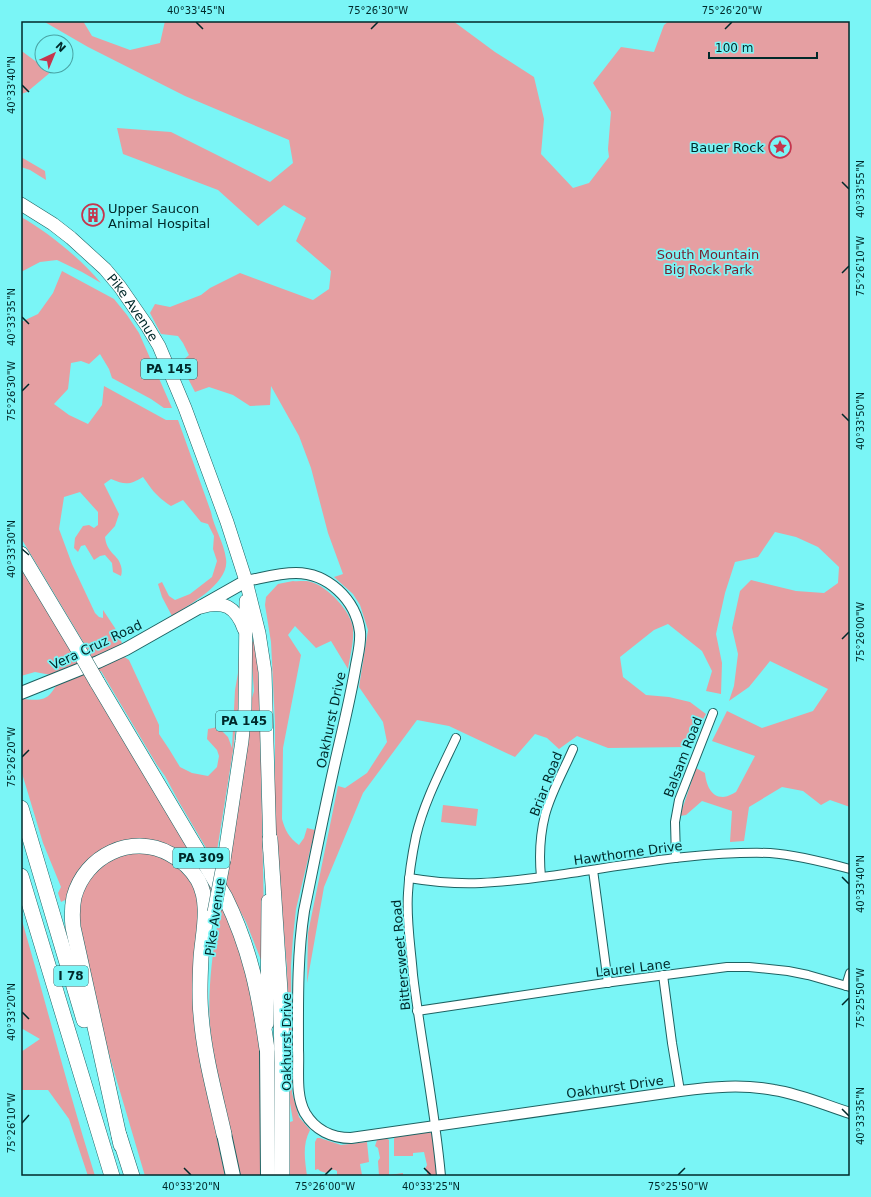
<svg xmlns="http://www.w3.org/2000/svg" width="871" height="1197" viewBox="0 0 871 1197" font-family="'DejaVu Sans',sans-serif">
  <rect width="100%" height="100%" fill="#7af5f6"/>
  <g fill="#e59fa2">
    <path d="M 43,21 L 83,21 L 92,36 L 130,50 L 160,43 L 165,21 L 453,21 L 495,52 L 534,77 L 544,119 L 541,154 L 573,188 L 589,183 L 609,157 L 608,149 L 611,112 L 593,83 L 621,47 L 654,52 L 664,25 L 669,21 L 850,21 L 850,807 L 830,800 L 821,805 L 803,791 L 782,787 L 749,807 L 744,841 L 730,842 L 732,811 L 702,801 L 686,815 L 680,816 L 696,768 L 705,773 C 706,783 710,797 723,797 C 727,797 732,794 736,792 L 755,756 L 712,741 L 727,711 L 762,728 L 813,711 L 828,689 L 770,661 L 749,687 L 729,701 L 734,686 L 738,654 L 732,628 L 740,591 L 751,580 L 796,591 L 824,593 L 838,583 L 839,567 L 818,547 L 796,537 L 775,532 L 758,557 L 735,562 L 725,593 L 716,634 L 722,663 L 721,694 L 706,691 L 712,671 L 702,651 L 668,624 L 654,630 L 620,657 L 623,677 L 646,695 L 669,697 L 690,702 L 706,714 L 687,747 L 608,748 L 577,736 L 559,749 L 547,738 L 535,734 L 515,757 L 449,726 L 417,720 L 363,793 L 324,887 L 307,983 L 308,933 L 338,786 L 345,788 L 367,773 L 387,742 L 383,722 L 359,687 L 368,630 L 360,605 L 353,594 L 334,577 L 343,574 L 328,533 L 311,468 L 299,436 L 271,386 L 270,405 L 250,406 L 233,395 L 209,387 L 195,392 L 180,363 L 189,355 L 183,343 L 178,336 L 161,334 L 150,313 L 155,304 L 170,307 L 201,295 L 210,288 L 240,273 L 313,300 L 329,289 L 331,271 L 296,241 L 306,218 L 284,205 L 258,226 L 218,190 L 123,154 L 117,128 L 171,132 L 219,156 L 270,182 L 293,163 L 289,140 L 185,96 L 88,47 Z"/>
    <path d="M 21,52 L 23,52 L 42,66 L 58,66 L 27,92 L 21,94 Z"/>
    <path d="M 21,157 L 45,171 L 46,180 L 30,170 L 21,167 Z"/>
    <path d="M 21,217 C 47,231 82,260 101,283 L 82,272 L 57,260 L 40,262 L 21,272 Z"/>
    <path d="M 62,271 L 114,299 L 127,315 L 139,333 L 172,408 L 164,408 L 151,399 L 112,378 L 109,369 L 100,354 L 89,364 L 81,361 L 71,363 L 68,389 L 54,404 L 69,415 L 88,424 L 102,405 L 104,386 L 166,420 L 178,420 L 211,512 C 214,528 224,542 226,559 C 230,583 189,605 172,616 L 162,597 L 158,584 L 162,582 L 169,596 L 175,600 L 190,594 L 212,577 L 217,561 L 213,549 L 214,536 L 208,524 L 201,522 L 183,500 L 171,506 C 156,496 153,491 143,477 C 130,485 125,485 111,479 L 104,484 L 119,514 L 115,526 L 105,537 C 107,554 118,554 121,566 C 122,569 122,573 121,576 L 113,572 L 112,563 L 105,555 L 100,556 L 94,560 L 85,545 L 81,546 L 78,552 L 74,548 L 75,538 L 83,526 L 89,525 L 94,528 L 98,525 L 98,512 L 80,492 L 64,497 L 59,529 L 72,564 L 95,613 L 99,617 L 103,618 L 103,610 L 115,628 L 122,643 L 121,644 L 122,646 L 51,675 L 35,672 L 21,676 L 21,564 L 77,662 L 91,655 L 21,538 L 21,322 L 38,314 L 53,293 Z"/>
    <path d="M 293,581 C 298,582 306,580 311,582 C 327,586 352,612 353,629 C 354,642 350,656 348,669 L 331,641 L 316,648 L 295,626 L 288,635 L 301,655 L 283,748 L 282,819 C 285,830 289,838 299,845 L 304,838 L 307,828 L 315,830 L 296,909 L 293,937 L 291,966 L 292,1093 L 299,1117 L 310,1130 C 302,1145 305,1160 307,1176 L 288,1176 L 287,1123 L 293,1121 L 290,1103 L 289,1085 L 287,969 L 279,875 L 275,816 L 275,723 L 271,642 L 265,605 L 266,597 L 278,584 Z"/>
    <path d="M 224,610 L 237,620 L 241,639 L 239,699 L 233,751 L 215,863 L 179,802 L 165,776 L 157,765 L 101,671 L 86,678 L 225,910 L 240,946 L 260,1042 L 262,1176 L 239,1176 C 229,1130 217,1083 211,1036 C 207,999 211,963 217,927 L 219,924 L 220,913 L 197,869 L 124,841 L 68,902 L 65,900 L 61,902 L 58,893 L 61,887 L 43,843 L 21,770 L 21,699 C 32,699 43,703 51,693 C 54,690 55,686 59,683 L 123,656 L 129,660 L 159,725 L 159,734 L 169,749 L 180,767 L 192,773 L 208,776 L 217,767 L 219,756 L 217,750 L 207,739 L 208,729 L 218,727 L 228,737 L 232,748 L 235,690 L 238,673 L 240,636 L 236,622 Z"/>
    <path d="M 250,641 L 255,642 L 259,671 L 264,919 L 263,965 L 246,922 L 225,883 L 243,768 L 252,698 L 254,691 Z"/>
    <path d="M 443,805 L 478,809 L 476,826 L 441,822 Z"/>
    <path d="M 143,851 L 172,859 L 189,877 L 198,896 L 202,1066 L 225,1176 L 145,1176 L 111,1061 L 102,1027 L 79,922 L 79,899 L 90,876 L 112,857 Z"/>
    <path d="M 21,917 C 46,1003 68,1090 95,1176 L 88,1176 L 69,1119 L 48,1090 L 21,1090 L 21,1052 L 40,1039 L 21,1028 Z"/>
    <path d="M 428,1131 L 431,1133 L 433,1136 L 437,1176 L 427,1176 L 427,1171 L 425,1169 L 427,1165 L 424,1152 L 413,1153 L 413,1156 L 394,1156 L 394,1139 L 395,1136 Z"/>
    <path d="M 317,1138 L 320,1138 L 341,1145 L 367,1142 L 369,1162 L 360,1164 L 362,1175 L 369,1176 L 337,1176 L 337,1171 C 333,1168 330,1171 326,1173 L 320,1171 L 318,1169 L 315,1170 L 315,1142 Z"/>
    <path d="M 386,1138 L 389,1140 L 389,1175 L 403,1173 L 403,1176 L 379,1176 L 378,1161 L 380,1158 L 378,1148 L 375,1146 L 377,1140 Z"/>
  </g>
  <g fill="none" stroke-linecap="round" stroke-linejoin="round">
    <g stroke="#1e6262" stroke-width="10">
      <g id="minor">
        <path d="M 676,858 L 675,822 L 679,800 L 713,713"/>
        <path d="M 593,870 L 608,983"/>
        <path d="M 541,877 C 539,856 540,835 545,815 C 551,792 564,770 573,749"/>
        <path d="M 409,878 C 433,882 457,884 481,883 C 504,882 528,879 550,876 C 623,866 696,851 770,853 C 797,855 824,862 850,869"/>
        <path d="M 663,975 L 672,1043 L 680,1091"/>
        <path d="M 846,986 L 850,973"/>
        <path d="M 417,1011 L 612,982 L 727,967 L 749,967 L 788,971 L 808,975 L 850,987"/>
        <path d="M 441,1176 C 435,1109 421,1042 413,975 C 411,948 406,920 408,893 C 409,874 412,855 416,836 C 424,802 441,770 456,738"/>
      </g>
    </g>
    <g stroke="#1e6262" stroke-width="12">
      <path id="tertiary" d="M 246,581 C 262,578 279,573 296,573 C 312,573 327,580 338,590 C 350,601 358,616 360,632 C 361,643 358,654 356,665 C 351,695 344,724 337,754 C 325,806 315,858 304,911 C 297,957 298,1004 298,1050 C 299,1070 295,1095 305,1113 C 315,1130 332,1138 351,1138 L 680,1091 C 712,1087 742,1084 774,1090 C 800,1094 825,1105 850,1113"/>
    </g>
    <g stroke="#1e6262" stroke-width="14">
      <path id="secondary" d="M 21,693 L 98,662 L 126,649 L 246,581"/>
    </g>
    <g stroke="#1e6262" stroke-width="14">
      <g id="primary">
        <path id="s1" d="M 21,204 L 53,224 L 71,238 L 105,269 L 120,287 L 147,326 L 159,346 L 185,408 L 227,522 L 246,581 L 259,633 L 265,672 L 270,850"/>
        <path d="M 201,607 C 224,600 236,607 244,629"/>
        <path d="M 224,860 L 242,741 L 245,709 L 246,601"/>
        <path d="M 267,1024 L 268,901"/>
      </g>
    </g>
    <g stroke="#1e6262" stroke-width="16">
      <g id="trunk">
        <path d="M 267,1049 L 268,1176"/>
        <path d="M 224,1134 L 233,1176"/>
      </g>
    </g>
    <g stroke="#1e6262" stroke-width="16">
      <g id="motorway">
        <path d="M 21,554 L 78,649"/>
        <path d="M 97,682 L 225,897 C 250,948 259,993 267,1049"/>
        <path d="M 21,808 L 84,1020"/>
        <path d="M 270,839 L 281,1006 L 282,1063 L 282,1176"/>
        <path d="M 21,876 L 112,1176"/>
        <path d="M 119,1135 L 132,1176"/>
        <path d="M 121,1145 L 73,927 C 72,917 72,907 74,897 C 85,856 131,833 170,854 C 182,860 191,868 198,880 C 211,904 203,932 201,958 C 200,977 199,996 201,1015 C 204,1055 215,1094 224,1134"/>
      </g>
    </g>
    <use href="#minor" stroke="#fff" stroke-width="8"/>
    <use href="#tertiary" stroke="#fff" stroke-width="10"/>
    <use href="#secondary" stroke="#fff" stroke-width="12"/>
    <use href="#primary" stroke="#fff" stroke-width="13"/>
    <use href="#trunk" stroke="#fff" stroke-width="14"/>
    <use href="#motorway" stroke="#fff" stroke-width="15"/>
    <g stroke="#1e6262" stroke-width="14" stroke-linecap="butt">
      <path id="primary-bridge" d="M 214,912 L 224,860"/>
    </g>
    <g stroke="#1e6262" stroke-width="16" stroke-linecap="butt">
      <path id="motorway-bridge" d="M 78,649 L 97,682"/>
    </g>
    <use href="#primary-bridge" stroke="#fff" stroke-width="13"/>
    <use href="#motorway-bridge" stroke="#fff" stroke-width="15"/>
  </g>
  <path fill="none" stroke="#00292a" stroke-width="1.5" d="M 196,22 L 203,29M 371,29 L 378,22M 725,29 L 732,22M 22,85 L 29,92M 842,182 L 849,189M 842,273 L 849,266M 22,317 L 29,324M 22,391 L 29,384M 842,414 L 849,421M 22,549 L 29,555M 842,639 L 849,632M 22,757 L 29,750M 842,877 L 849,884M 842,1005 L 849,998M 22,1012 L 29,1019M 842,1109 L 849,1116M 22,1123 L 29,1115M 184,1168 L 191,1175M 424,1168 L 431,1175M 325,1175 L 332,1168M 678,1175 L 685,1168"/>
  <defs>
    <g id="sight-ring" transform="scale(1.15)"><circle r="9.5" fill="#7af5f6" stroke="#c5354d" stroke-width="1.5"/><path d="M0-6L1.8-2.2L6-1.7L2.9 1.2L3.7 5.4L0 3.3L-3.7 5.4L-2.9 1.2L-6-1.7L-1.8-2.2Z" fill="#c5354d"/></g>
    <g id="building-ring" transform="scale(1.15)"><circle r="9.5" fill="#7af5f6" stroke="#c5354d" stroke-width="1.5"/><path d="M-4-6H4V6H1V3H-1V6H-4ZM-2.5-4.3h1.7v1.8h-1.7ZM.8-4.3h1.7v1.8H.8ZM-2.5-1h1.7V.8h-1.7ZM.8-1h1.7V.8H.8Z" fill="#c5354d"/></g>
  </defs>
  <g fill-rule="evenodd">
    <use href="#sight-ring" x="780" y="147"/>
    <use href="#building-ring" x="93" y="215"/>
  </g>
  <g text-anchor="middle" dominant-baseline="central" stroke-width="3.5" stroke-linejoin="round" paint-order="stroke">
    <g fill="#7af5f6" stroke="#256667" stroke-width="1">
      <rect x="141" y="359" width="56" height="20" rx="3"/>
      <rect x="216" y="711" width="56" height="20" rx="3"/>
      <rect x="173" y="848" width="56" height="20" rx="3"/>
      <rect x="54" y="966" width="34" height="20" rx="3"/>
    </g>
    <g font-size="12" font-weight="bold" fill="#00292a">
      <text x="169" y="369">PA 145</text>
      <text x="244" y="721">PA 145</text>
      <text x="201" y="858">PA 309</text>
      <text x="71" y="976">I 78</text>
    </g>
    <g font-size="13" fill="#00292a" stroke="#7af5f6" text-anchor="end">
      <text x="764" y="147">Bauer Rock</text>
      <text x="108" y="208" text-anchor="start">Upper Saucon<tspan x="108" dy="15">Animal Hospital</tspan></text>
    </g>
    <g font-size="13" fill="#781f2d" stroke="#7af5f6">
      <text x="708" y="254">South Mountain<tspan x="708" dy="15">Big Rock Park</tspan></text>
    </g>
    <g font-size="13" fill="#00292a" stroke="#7af5f6">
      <text stroke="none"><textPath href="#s1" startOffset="154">Pike Avenue</textPath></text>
      <text transform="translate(96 645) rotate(-25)">Vera Cruz Road</text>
      <text transform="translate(331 720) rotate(-78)">Oakhurst Drive</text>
      <text transform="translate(683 757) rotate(-69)">Balsam Road</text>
      <text transform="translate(546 784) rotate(-69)">Briar Road</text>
      <text transform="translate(628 853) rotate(-8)">Hawthorne Drive</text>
      <text transform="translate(215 917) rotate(-82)">Pike Avenue</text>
      <text transform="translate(401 955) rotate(-95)">Bittersweet Road</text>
      <text transform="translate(633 968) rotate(-7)">Laurel Lane</text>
      <text transform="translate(286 1042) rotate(-90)">Oakhurst Drive</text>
      <text transform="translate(615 1087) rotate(-8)">Oakhurst Drive</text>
    </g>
  </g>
  <rect width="871" height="1197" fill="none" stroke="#7af5f6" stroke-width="44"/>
  <g transform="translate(54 54) rotate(44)"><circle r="19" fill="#7af5f6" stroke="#49a3a4"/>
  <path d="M0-3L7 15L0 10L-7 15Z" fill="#c5354d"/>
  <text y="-6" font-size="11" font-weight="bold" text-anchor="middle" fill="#00292a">N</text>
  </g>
  <path d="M709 52v6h108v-6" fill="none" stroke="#00292a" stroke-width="2"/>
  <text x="715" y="52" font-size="12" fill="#00292a" stroke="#7af5f6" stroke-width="3" paint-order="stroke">100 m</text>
  <rect x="22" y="22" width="827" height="1153" fill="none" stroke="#00292a" stroke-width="1.5"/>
  <g font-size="10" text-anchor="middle" fill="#00292a">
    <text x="196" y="14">40°33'45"N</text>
    <text x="378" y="14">75°26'30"W</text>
    <text x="732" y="14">75°26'20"W</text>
    <text transform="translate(11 85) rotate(-90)" y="4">40°33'40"N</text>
    <text transform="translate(860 189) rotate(-90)" y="4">40°33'55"N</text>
    <text transform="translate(860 266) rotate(-90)" y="4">75°26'10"W</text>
    <text transform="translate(11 317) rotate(-90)" y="4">40°33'35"N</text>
    <text transform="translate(11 391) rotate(-90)" y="4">75°26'30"W</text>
    <text transform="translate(860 421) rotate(-90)" y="4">40°33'50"N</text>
    <text transform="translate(11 549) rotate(-90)" y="4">40°33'30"N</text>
    <text transform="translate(860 632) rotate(-90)" y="4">75°26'00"W</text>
    <text transform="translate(11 757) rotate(-90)" y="4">75°26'20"W</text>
    <text transform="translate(860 884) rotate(-90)" y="4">40°33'40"N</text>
    <text transform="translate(860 998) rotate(-90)" y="4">75°25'50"W</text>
    <text transform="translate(11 1012) rotate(-90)" y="4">40°33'20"N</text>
    <text transform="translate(860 1116) rotate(-90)" y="4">40°33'35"N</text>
    <text transform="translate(11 1123) rotate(-90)" y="4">75°26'10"W</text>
    <text x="191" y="1190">40°33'20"N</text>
    <text x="325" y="1190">75°26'00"W</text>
    <text x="431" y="1190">40°33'25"N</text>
    <text x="678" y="1190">75°25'50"W</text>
  </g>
</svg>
